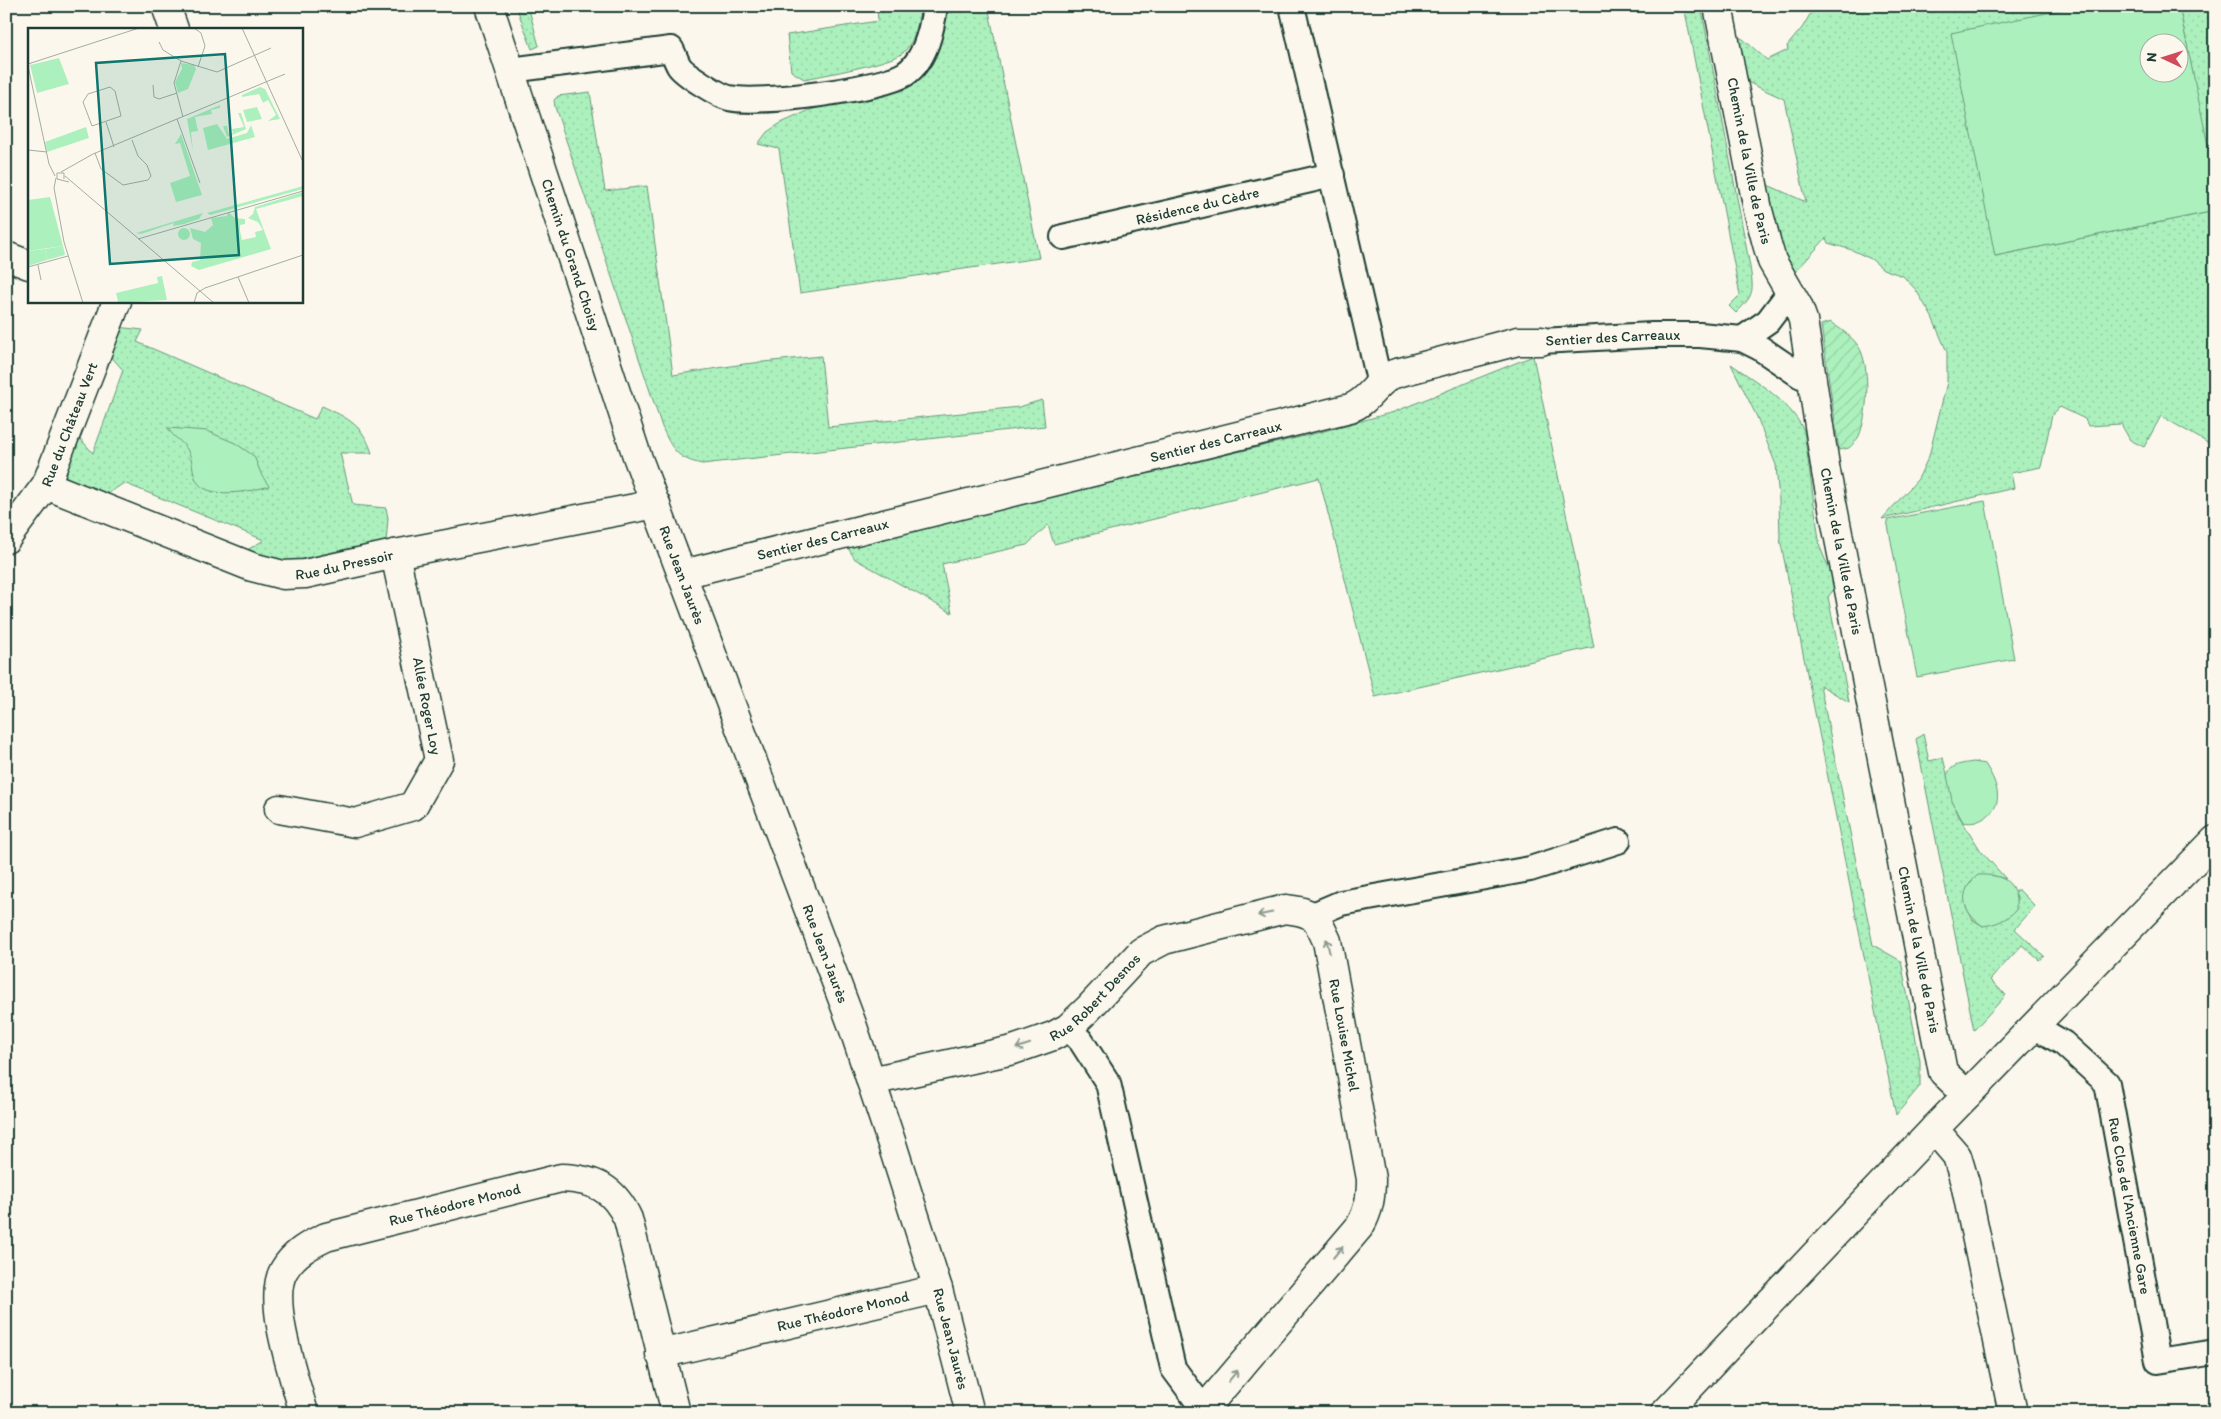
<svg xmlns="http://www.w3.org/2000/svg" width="2221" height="1419" viewBox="0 0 2221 1419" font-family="Itim,sans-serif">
  <defs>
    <pattern id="grass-dots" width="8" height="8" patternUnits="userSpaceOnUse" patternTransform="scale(1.25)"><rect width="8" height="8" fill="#acf1bd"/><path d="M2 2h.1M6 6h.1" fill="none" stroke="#94d0a3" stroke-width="1.8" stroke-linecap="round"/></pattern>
    <pattern id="garden-furrows" width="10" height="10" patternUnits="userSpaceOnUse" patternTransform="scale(1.25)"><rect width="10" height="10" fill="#acf1bd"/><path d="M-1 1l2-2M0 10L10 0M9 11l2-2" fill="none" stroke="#94d0a3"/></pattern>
  </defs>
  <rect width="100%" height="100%" fill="#fbf7ec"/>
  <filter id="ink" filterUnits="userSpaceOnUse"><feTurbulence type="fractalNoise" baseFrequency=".02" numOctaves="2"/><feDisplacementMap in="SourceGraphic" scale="10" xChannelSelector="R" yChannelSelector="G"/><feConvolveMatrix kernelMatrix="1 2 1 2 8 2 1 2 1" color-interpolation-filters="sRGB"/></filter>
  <g filter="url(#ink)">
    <g fill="url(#grass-dots)" stroke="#669778">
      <path d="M 516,6 L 528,6 L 539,46 L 532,49 Z"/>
      <path d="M 877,6 L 921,6 C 918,23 916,39 904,52 C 895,62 821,76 804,79 L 791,71 L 787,35 L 878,21 Z"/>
      <path d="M 945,6 L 988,6 L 1039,258 L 800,293 L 779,149 L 758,144 L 767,132 L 781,123 L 810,110 L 886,86 Z"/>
      <path d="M 1684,6 L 1701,6 L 1750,267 C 1754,292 1754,295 1736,313 L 1729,306 L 1740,295 Z"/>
      <path d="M 1815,6 L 2084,6 L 1995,256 L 2215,211 L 2215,441 L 2208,443 L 2161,416 L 2144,447 L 2130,440 L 2121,424 L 2088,426 L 2085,419 L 2060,407 L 2052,415 L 2041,467 L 2011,473 L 2014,488 L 1882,519 L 1918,479 L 1929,456 L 1947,382 L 1947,352 L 1932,317 L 1916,290 L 1903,276 L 1883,269 L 1871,259 L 1852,250 L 1828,243 L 1826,238 L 1790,278 L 1761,182 L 1806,202 L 1784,99 L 1743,80 L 1738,37 L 1743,39 L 1767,60 L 1788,50 L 1787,46 L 1802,28 Z"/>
      <path d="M 2179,6 L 2215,6 L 2215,183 Z"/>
      <path d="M 590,92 L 605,191 L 647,186 L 673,375 L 744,364 L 821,356 L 828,427 L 1019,407 L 1042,400 L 1045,426 L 702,464 C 678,459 672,450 662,427 L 555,107 L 554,100 L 558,96 Z"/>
      <path d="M 117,327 L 143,330 L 137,342 L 315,419 L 322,406 C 348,418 363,425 372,453 L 340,453 L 353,505 L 386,508 L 388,518 L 386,543 L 358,562 L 355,547 L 303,559 L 305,574 L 232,559 L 264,540 L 124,483 L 94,503 L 59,480 L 69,426 L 93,453 L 123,370 L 101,345 Z"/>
      <path d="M 1533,356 L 1594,647 L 1375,697 L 1319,478 L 1054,544 L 1048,525 L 1027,545 L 942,564 L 952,613 L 855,559 L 846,545 L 1313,434 L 1394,412 Z"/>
      <path d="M 1731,364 C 1758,383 1790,401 1804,431 L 1820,547 L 1827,564 L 1836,574 L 1838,584 L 1828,597 L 1849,702 L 1820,685 L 1873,945 L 1901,961 L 1920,1061 L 1920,1086 L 1896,1115 L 1780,539 L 1779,500 L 1776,465 L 1757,417 Z"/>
      <path d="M 1923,734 L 1929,761 L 1943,758 L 1957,813 L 1981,851 L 2006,879 L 1991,875 L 1967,909 L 1973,920 L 1983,926 L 2017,900 L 2015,890 L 2019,890 L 2035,906 L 2015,929 L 2044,956 L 2039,960 L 2022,945 L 1990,980 L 2006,995 L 1974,1030 L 1916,739 Z"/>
    </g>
    <g fill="#acf1bd" stroke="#669778" fill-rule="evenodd">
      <path d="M 2080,6 L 2179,6 L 2215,179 L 2215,211 L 1995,256 L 1951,33 ZM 2148,42 L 2178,42 L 2178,72 L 2148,72 Z"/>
      <path d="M 168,428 L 207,431 L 235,443 L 254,456 L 262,476 L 269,486 C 253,491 206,501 196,480 C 192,471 193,460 188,451 C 183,441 173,438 168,428 Z"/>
      <path d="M 1985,501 L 2014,659 L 1917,677 L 1887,520 Z"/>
      <path d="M 1973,762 L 1985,764 C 1996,781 2006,803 1986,817 C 1978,822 1972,824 1963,822 L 1952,801 L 1947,775 C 1951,764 1962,764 1973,762 Z"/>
      <path d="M 1978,875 C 2004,874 2018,882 2016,910 C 2006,920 1997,924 1983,926 C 1962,912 1957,892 1978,875 Z"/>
    </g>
    <path fill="url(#garden-furrows)" stroke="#669778" d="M 1830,322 C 1842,330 1855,338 1861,351 C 1870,372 1868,415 1859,436 C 1857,440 1852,445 1849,448 L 1839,450 L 1821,325 Z"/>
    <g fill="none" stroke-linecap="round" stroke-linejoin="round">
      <g stroke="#1f3d34" stroke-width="28">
        <g id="service">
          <path d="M 1292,6 L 1378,376 L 1377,386"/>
          <path d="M 511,70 L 671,49 C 674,54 676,61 679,66 C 684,74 720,96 729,98 C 758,105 880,89 905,74 C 926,60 932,28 935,6"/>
          <path id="s1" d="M 1063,237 L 1332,175"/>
          <path d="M 1790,292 L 1768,321 L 1742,339 L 1760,348 L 1801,376 L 1812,375"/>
          <path id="s2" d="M 1541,341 L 1652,335 L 1700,335 L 1742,339"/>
          <path d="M 1313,915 L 1341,903 L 1530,869 L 1618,841"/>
          <path id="s3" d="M 2034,1026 L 2063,1043 L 2107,1083 L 2158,1361 L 2215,1352"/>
          <path d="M 1068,1028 L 1081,1041 L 1108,1083 L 1173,1368 L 1204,1410"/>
        </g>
      </g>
      <g stroke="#1f3d34" stroke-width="31">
        <g id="pedestrian">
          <path d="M 1397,373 L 1518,341 L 1541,341"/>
          <path d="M 1934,1129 L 1957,1156 L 1965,1183 L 2013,1413"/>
        </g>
      </g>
      <g stroke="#1f3d34" stroke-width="31">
        <g id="minor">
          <path d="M 166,6 L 174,29"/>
          <path id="s4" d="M 489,6 L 637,456 L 852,1024 L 892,1144 L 938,1289 L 970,1413"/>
          <path id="s5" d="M 1718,6 L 1758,210 L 1767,244 L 1772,261 L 1798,306 L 1803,320 L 1826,472 L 1943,1072 L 1967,1095"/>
          <path d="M 6,256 L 29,265"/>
          <path id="s6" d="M 46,485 L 252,567 L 283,575 L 305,574 L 395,554 L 656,504"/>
          <path id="s7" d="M 6,539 L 46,485 L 117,301"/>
          <path id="s8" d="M 683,574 L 1350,408 C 1371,401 1378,377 1397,373"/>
          <path d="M 279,809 L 355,823 L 413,806 L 439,760 L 395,554"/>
          <path id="s9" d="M 871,1081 L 1013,1050 L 1053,1036 L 1068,1028 L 1088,1009 L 1141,952 L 1164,940 L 1285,909 C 1313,912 1316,916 1327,941 L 1371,1179 C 1371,1197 1369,1210 1360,1226 L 1201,1413"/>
          <path id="s10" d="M 660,1354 L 938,1289"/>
          <path id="s11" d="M 304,1413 C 295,1379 266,1300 284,1270 C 294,1253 309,1245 326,1237 L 561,1178 C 594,1179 614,1188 628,1219 L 676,1413"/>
        </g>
      </g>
      <g stroke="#1f3d34" stroke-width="31">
        <path id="secondary" d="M 1665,1413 L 1934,1129 L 2215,840"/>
      </g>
      <use href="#service" stroke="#fbf7ec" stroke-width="24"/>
      <use href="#pedestrian" stroke="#fbf7ec" stroke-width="28"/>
      <use href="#minor" stroke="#fbf7ec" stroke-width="28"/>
      <use href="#secondary" stroke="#fbf7ec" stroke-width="28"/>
    </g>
    <defs><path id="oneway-shaft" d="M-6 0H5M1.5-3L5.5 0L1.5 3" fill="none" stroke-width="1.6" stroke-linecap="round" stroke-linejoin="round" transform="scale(1.25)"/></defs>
    <g stroke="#8d9a90">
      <use href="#oneway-shaft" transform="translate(1265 914) rotate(168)"/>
      <use href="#oneway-shaft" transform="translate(1328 946) rotate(-103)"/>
      <use href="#oneway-shaft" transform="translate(1023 1046) rotate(162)"/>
      <use href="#oneway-shaft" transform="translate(1338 1252) rotate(-50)"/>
      <use href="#oneway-shaft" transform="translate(1233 1376) rotate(-50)"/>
    </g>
  </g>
  <g text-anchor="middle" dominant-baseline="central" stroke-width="5" stroke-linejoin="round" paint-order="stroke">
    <g font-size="15" fill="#1f3d34" stroke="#fbf7ec">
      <text stroke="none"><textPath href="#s5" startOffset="158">Chemin de la Ville de Paris</textPath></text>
      <text stroke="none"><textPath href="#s1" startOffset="138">Résidence du Cèdre</textPath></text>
      <text stroke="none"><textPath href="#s4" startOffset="262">Chemin du Grand Choisy</textPath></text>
      <text stroke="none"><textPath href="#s2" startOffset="72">Sentier des Carreaux</textPath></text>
      <text stroke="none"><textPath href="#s7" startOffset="132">Rue du Château Vert</textPath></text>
      <text stroke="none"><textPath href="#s8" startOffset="549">Sentier des Carreaux</textPath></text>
      <text stroke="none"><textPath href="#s8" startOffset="144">Sentier des Carreaux</textPath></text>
      <text stroke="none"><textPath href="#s5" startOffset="562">Chemin de la Ville de Paris</textPath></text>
      <text stroke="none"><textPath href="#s6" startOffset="316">Rue du Pressoir</textPath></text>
      <text stroke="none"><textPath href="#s4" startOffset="601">Rue Jean Jaurès</textPath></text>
      <text transform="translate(427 706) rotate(79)">Allée Roger Loy</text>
      <text stroke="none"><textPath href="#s5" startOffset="968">Chemin de la Ville de Paris</textPath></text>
      <text stroke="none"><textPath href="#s4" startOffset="1006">Rue Jean Jaurès</textPath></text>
      <text stroke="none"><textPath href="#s9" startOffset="245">Rue Robert Desnos</textPath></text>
      <text stroke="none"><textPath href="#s9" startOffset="614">Rue Louise Michel</textPath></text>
      <text stroke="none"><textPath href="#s11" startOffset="334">Rue Théodore Monod</textPath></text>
      <text stroke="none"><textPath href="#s3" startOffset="218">Rue Clos de l'Ancienne Gare</textPath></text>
      <text stroke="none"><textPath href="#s10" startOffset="188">Rue Théodore Monod</textPath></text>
      <text stroke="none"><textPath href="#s4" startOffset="1411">Rue Jean Jaurès</textPath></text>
    </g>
  </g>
  <g transform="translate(28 28)">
    <rect width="275" height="275" fill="#fbf7ec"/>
    <path d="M 31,30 L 41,56 L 9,65 L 2,37 ZM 153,35 L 166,37 L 168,41 L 160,61 L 150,65 L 147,54 L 154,41 ZM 232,59 L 237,61 L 252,91 L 240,93 L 248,87 L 240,72 L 235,75 L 231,66 L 214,69 L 214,67 ZM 192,77 L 192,80 L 183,82 L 184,86 L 167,89 L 170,103 L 163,104 L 165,123 L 159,91 ZM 229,79 L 234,91 L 219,94 L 215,82 ZM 210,85 L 213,85 L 218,101 L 199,109 L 195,98 L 199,98 L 201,106 L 205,105 L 204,101 L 216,99 ZM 189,96 L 199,111 L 219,105 L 223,97 L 227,109 L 180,122 L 175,100 ZM 58,99 L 61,110 L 19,124 L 17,114 ZM 153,106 L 174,167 L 148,174 L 142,155 L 162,148 L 152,115 L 147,116 ZM 275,158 L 275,161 L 182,187 L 179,185 ZM 275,164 L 275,168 L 228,181 L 243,221 L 171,242 L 163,238 L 164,234 L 172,232 L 173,215 L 165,211 L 162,200 L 177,204 L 185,197 L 183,190 L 199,188 L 200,184 L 207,190 L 217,191 L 217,196 L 212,197 L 212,203 L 214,212 L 228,209 L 227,204 L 235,202 L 230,194 L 220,190 L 225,186 L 227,179 ZM 175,185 L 171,191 L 156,196 L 145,198 L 146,195 L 113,206 L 108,205 ZM 35,218 L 37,227 L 19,232 L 17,221 ZM 134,248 L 139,272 L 85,275 L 90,274 L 88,265 L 130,255 L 129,249 Z" fill="#acf1bd"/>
    <path d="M 22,169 L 35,218 L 0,223 L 0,172 Z" fill="#acf1bd"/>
    <path d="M150 206a6 6 0 1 1 12 0a6 6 0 1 1-12 0ZM 206,203 L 212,223 L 192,228 L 186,208 Z" fill="#acf1bd"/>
    <path d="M 17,221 L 19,232 L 0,238 L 0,223 Z" fill="#acf1bd"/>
    <path fill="none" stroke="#a3ada2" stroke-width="1" d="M 166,0 L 173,5 L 177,18 L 170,39M 214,0 L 275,134M 131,14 L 135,22 L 153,33 L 189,44 L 243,20M 153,33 L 146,55 L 155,89M 0,36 L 111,0M 0,38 L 21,136 L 27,148M 125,57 L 126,69 L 131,71 L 149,65M 82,59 L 87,63 L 93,88 L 64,98 L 55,74 L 60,66 ZM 149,91 L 172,155M 78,94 L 86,119M 0,122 L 19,124M 67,125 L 73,141 L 95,157 L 120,152 L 123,148 L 119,137 L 110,128 L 104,112M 33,144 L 65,126 L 257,46M 37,148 L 186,275M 28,150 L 26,160 L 36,214 L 55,275M 36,151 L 36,145 L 29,145 L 29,151 L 41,154M 110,211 L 275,163M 10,237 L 13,252M 0,239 L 40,228M 210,249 L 221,275M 166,275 L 169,265 L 177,260 L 275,227"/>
    <path fill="#0f766e" fill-opacity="0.15" stroke="#0f766e" stroke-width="2.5" d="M 197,26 L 211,227 L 82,236 L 68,35 Z"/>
    <rect width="275" height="275" fill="none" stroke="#1f3d34" stroke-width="2.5"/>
  </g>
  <rect width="2221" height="1419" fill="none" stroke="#fbf7ec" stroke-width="25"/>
  <rect x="12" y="12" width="2196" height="1394" fill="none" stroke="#1f3d34" stroke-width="2" filter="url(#ink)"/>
  <g transform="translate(2164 58) rotate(274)"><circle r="24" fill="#fbf7ec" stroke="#a3ada2"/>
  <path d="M0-4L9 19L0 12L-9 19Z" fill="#d1495b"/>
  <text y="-8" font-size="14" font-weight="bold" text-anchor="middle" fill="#1f3d34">N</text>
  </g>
</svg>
